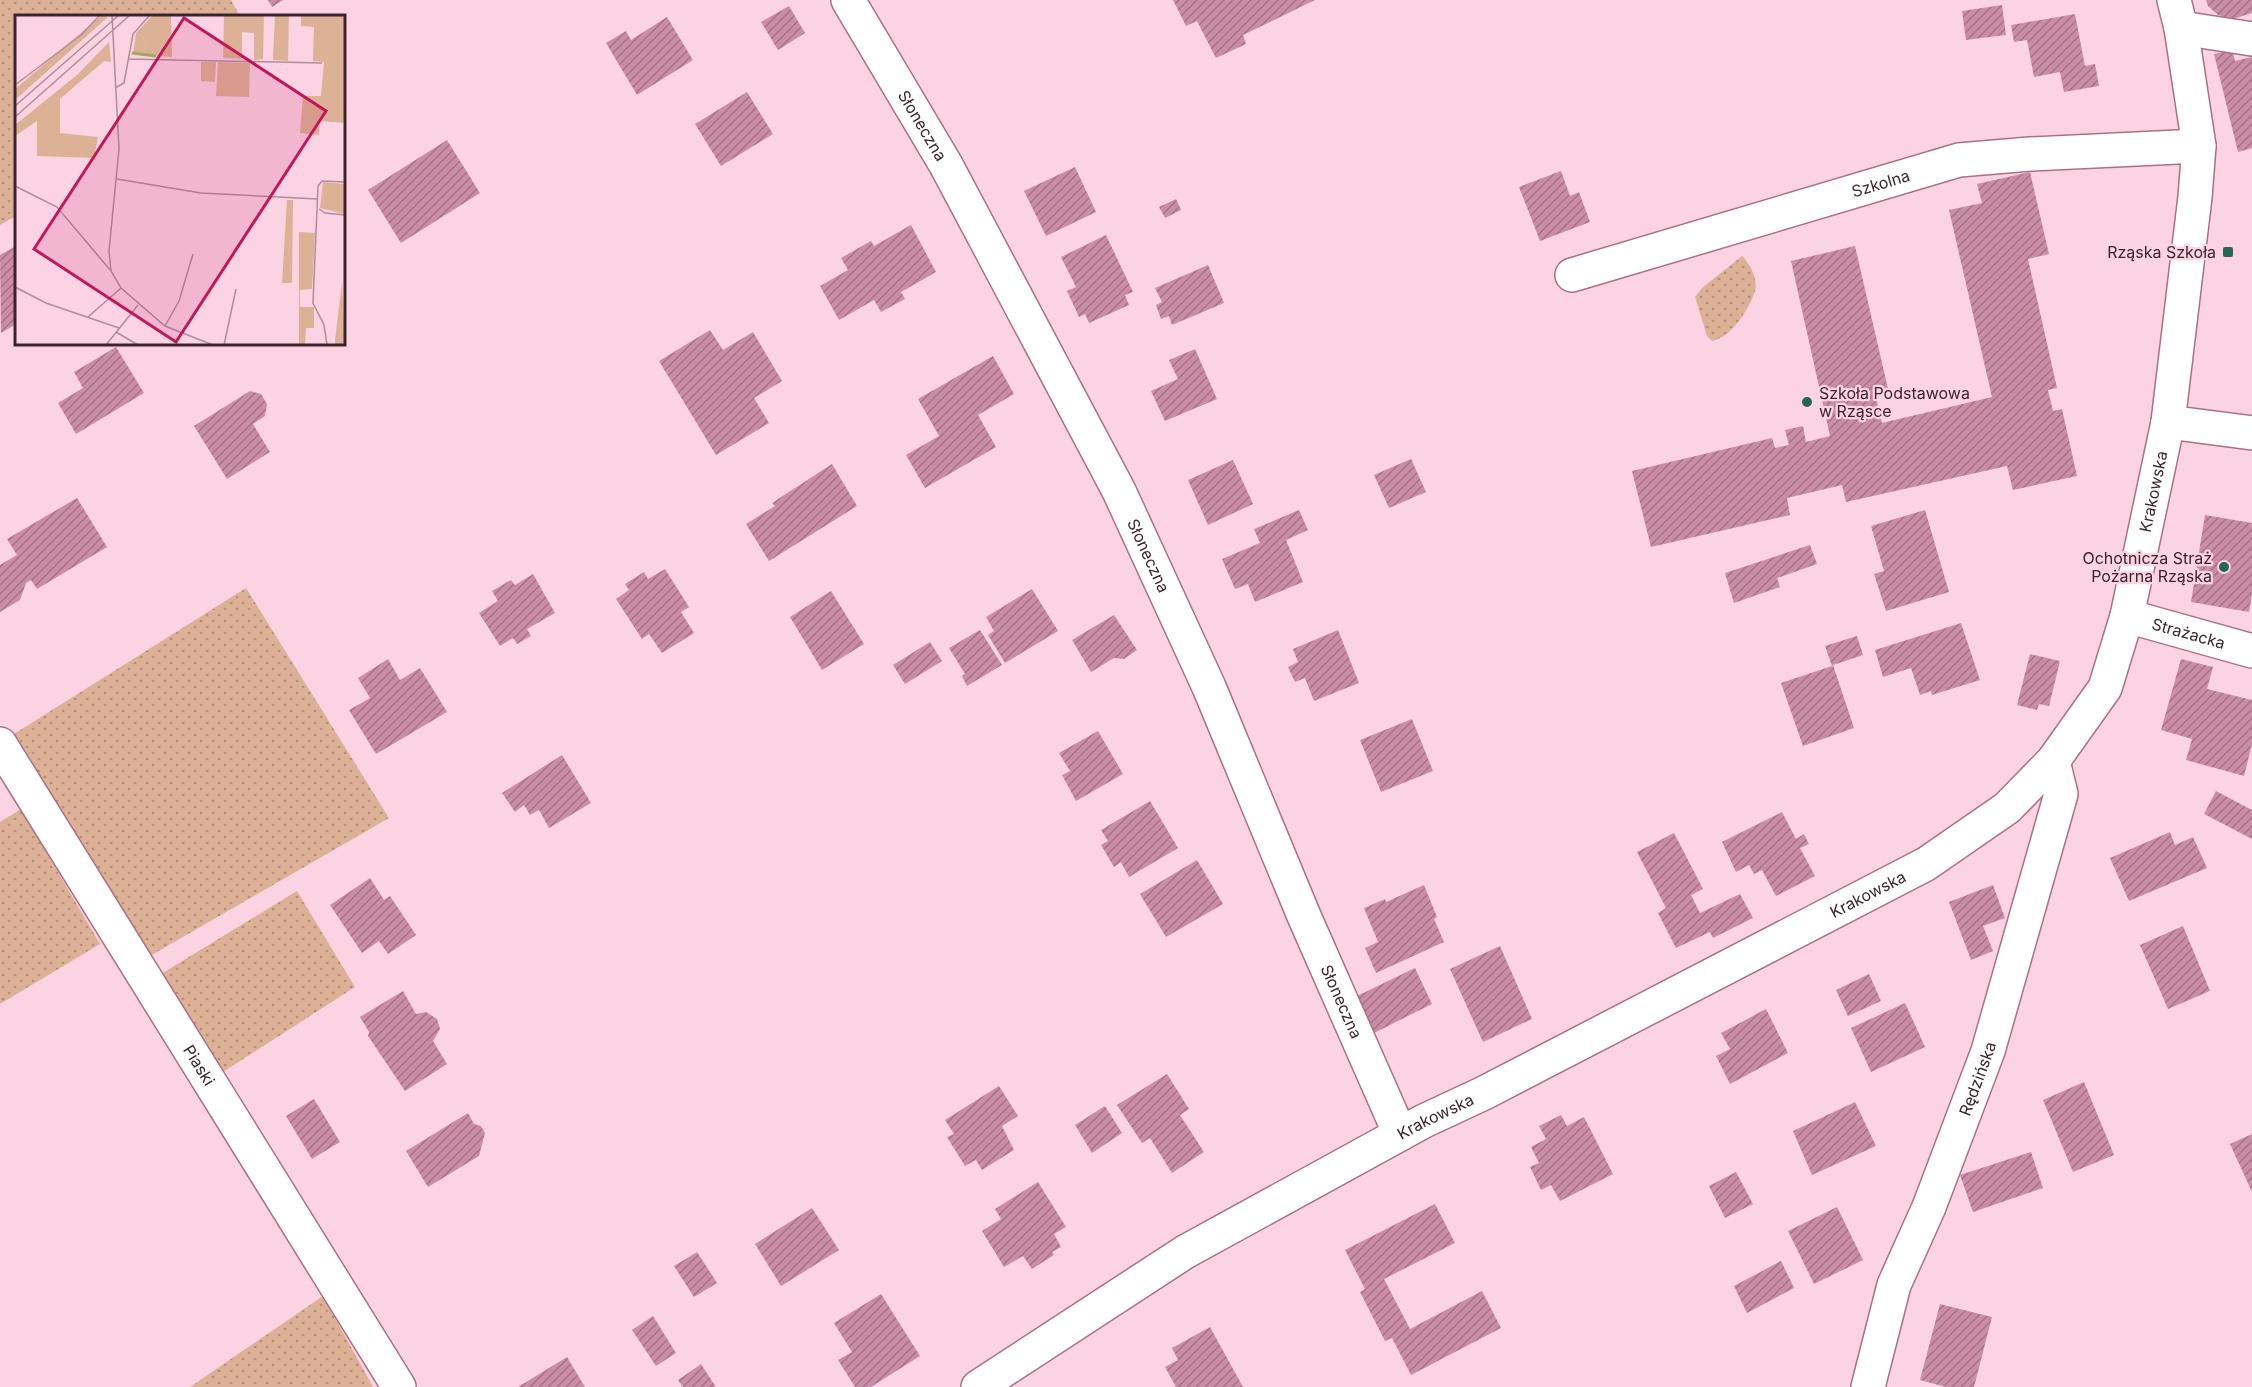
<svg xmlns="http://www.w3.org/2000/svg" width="2252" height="1387" viewBox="0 0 2252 1387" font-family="Inter,sans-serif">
  <defs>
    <pattern id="grass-dots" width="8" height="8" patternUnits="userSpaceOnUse" patternTransform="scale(1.5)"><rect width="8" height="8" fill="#dcb196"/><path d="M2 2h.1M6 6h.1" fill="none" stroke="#b4907b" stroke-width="1.8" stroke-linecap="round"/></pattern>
    <pattern id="building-hatch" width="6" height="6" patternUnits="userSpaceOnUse" patternTransform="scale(1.5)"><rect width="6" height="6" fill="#cb8da6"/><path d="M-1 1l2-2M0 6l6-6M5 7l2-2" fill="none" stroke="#a67388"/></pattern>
  </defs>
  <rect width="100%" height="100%" fill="#fbd3e2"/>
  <g fill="url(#grass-dots)">
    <path d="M 0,0 L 231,0 L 240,16 L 16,16 L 16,216 L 0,225 Z"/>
    <path d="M 1742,256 C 1750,263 1758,280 1755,291 C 1749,309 1732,337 1712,341 L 1707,336 L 1695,297 L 1702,288 Z"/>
    <path d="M 246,588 L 389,818 L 150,956 L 14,734 Z"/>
    <path d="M 21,809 L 100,944 L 0,1004 L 0,822 Z"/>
    <path d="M 297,891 L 355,987 L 223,1072 L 161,974 Z"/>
    <path d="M 323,1296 L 373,1387 L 190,1387 Z"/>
  </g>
  <g fill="url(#building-hatch)">
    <path d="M 268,0 L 283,0 L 272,7 Z"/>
    <path d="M 1173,0 L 1315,0 L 1243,35 L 1246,44 L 1216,58 L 1197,21 L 1186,26 Z"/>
    <path d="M 2206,0 L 2252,0 L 2252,13 L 2226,21 L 2225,17 L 2218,15 L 2208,6 Z"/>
    <path d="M 2002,5 L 2006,35 L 1966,40 L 1962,11 Z"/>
    <path d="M 789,6 L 805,33 L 778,50 L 761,22 Z"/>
    <path d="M 2075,14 L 2085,66 L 2095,64 L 2099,86 L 2064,92 L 2060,72 L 2034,77 L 2027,40 L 2014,42 L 2011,25 Z"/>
    <path d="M 667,17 L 693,60 L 637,95 L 606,43 L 626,31 L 631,40 Z"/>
    <path d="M 2232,50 L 2235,61 L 2252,57 L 2252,148 L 2238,152 L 2214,54 Z"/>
    <path d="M 747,92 L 773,134 L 721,166 L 695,124 Z"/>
    <path d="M 447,140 L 480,193 L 401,243 L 368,190 Z"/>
    <path d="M 1075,167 L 1096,212 L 1046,236 L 1024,191 Z"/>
    <path d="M 1561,171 L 1570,196 L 1579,192 L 1590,222 L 1540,241 L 1519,187 Z"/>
    <path d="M 2030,172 L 2049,254 L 2028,259 L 2057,388 L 2048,390 L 2053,411 L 2062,409 L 2077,476 L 2013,490 L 2007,466 L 1846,502 L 1842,485 L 1787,498 L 1790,515 L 1651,547 L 1632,471 L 1772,438 L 1775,448 L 1789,445 L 1785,430 L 1803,426 L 1806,442 L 1830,436 L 1791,261 L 1855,246 L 1889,393 L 1876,397 L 1882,423 L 1992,397 L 1949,210 L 1982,203 L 1977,184 Z"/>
    <path d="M 1176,199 L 1181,210 L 1165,218 L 1159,207 Z"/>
    <path d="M 911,225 L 936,272 L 901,292 L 905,299 L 881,312 L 874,300 L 839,320 L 820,286 L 848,270 L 841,258 L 871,241 L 874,246 Z"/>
    <path d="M 1106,235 L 1133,292 L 1125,295 L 1129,305 L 1089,323 L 1085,314 L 1079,317 L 1067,291 L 1076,287 L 1061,257 Z"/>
    <path d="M 16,246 L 16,324 L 1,333 L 0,255 Z"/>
    <path d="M 1208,265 L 1224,303 L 1172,325 L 1169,316 L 1161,319 L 1156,305 L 1162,302 L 1155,288 Z"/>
    <path d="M 710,330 L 723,350 L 753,332 L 782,381 L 754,398 L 769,423 L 716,455 L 659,361 Z"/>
    <path d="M 116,347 L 144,393 L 76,434 L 58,403 L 83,388 L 74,372 Z"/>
    <path d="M 1195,349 L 1217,399 L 1165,421 L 1151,391 L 1178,379 L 1169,360 Z"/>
    <path d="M 993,356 L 1014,394 L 978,415 L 996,447 L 925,488 L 906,455 L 939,436 L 918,399 Z"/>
    <path d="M 250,391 L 261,394 L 267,404 L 265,416 L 253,424 L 270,452 L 227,479 L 194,426 Z"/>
    <path d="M 1411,459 L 1426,492 L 1389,508 L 1374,475 Z"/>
    <path d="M 1233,460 L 1253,504 L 1208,525 L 1188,480 Z"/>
    <path d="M 832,464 L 857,506 L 769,561 L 746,524 L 775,506 L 772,503 Z"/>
    <path d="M 77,498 L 107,547 L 37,589 L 31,580 L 26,583 L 20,600 L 0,612 L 0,565 L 17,555 L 7,539 Z"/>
    <path d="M 1299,510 L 1308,530 L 1286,540 L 1303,582 L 1255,602 L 1248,584 L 1235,589 L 1222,559 L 1260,543 L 1254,529 Z"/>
    <path d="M 1925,510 L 1949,592 L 1886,611 L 1874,574 L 1884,571 L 1871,526 Z"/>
    <path d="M 2205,515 L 2252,523 L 2252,594 L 2249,612 L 2191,602 Z"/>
    <path d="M 1810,545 L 1817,564 L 1777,578 L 1780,587 L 1734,603 L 1725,573 Z"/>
    <path d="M 665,569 L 689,607 L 681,612 L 694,633 L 662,653 L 649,634 L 642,639 L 616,599 L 629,590 L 625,584 L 644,572 L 648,579 Z"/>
    <path d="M 533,574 L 555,613 L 527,629 L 531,636 L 517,644 L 513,638 L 500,646 L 479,613 L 498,601 L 492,591 L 511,580 L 515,585 Z"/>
    <path d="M 1032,589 L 1058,631 L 1005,663 L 988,635 L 994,631 L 986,617 Z"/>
    <path d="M 831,591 L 864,644 L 822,670 L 790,617 Z"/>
    <path d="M 1114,615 L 1137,650 L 1124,659 L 1114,658 L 1091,672 L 1072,640 Z"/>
    <path d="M 1961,623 L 1980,680 L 1932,695 L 1931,691 L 1920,695 L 1911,668 L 1883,677 L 1875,650 Z"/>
    <path d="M 980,630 L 1002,665 L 967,686 L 962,676 L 965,674 L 949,648 Z"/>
    <path d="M 1338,630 L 1359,683 L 1314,701 L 1305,678 L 1295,682 L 1288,667 L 1298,662 L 1293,649 Z"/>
    <path d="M 1857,636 L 1863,655 L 1833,665 L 1854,728 L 1803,746 L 1781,683 L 1832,666 L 1825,646 Z"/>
    <path d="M 930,642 L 942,661 L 905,684 L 893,665 Z"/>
    <path d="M 2030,654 L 2060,661 L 2049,706 L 2039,704 L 2037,710 L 2017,705 Z"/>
    <path d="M 388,659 L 400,680 L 420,668 L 447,712 L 376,754 L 349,710 L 370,698 L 358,678 Z"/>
    <path d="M 2181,659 L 2213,667 L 2207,689 L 2252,700 L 2252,744 L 2244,776 L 2186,760 L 2192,739 L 2161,730 Z"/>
    <path d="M 1412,719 L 1433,771 L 1381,792 L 1360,740 Z"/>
    <path d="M 1098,731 L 1123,774 L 1076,801 L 1062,775 L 1070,771 L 1059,753 Z"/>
    <path d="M 562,755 L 591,803 L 549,828 L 539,810 L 530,815 L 524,805 L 515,812 L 502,793 Z"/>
    <path d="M 2216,791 L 2252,810 L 2252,839 L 2204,814 Z"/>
    <path d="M 1150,801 L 1178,848 L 1129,877 L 1121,862 L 1114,867 L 1101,845 L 1108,841 L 1101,830 Z"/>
    <path d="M 1782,812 L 1796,839 L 1804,834 L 1809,844 L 1800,848 L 1815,876 L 1776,896 L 1762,870 L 1754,874 L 1749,865 L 1736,872 L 1722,842 Z"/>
    <path d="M 2170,832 L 2175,845 L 2193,837 L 2207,868 L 2129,901 L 2110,858 Z"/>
    <path d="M 1674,833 L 1703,889 L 1691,895 L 1700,913 L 1740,894 L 1753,918 L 1713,938 L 1710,932 L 1676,948 L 1658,913 L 1666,908 L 1637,852 Z"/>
    <path d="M 1197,860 L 1223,904 L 1166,937 L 1140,894 Z"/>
    <path d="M 370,878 L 384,900 L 390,896 L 416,935 L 388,954 L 379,941 L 362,953 L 330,905 Z"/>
    <path d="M 1424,885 L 1437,917 L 1434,919 L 1444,942 L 1376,973 L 1365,948 L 1378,942 L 1364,908 L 1385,899 L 1386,902 Z"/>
    <path d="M 1993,885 L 2005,918 L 1983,926 L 1993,951 L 1971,960 L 1949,902 Z"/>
    <path d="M 2183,926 L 2210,991 L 2168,1009 L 2140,945 Z"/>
    <path d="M 1500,946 L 1532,1019 L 1483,1042 L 1450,969 Z"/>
    <path d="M 1415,968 L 1432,1004 L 1374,1033 L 1357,996 Z"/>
    <path d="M 1869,974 L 1881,1001 L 1848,1016 L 1836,990 Z"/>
    <path d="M 403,991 L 416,1014 L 426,1012 L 437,1019 L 440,1029 L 433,1041 L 447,1064 L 405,1091 L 368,1036 L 369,1032 L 360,1017 Z"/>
    <path d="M 1905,1003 L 1925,1047 L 1871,1072 L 1851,1028 Z"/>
    <path d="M 1766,1009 L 1788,1053 L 1730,1084 L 1716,1056 L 1730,1049 L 1721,1033 Z"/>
    <path d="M 1167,1074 L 1189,1109 L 1180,1115 L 1204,1152 L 1172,1173 L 1150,1138 L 1142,1143 L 1117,1105 Z"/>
    <path d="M 2084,1082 L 2114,1155 L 2073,1172 L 2043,1100 Z"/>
    <path d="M 999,1086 L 1018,1116 L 1002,1126 L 1014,1150 L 982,1170 L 976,1160 L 965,1166 L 947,1137 L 954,1134 L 945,1120 Z"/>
    <path d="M 314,1099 L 340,1142 L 312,1159 L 286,1116 Z"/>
    <path d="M 1855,1102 L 1876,1146 L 1812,1175 L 1793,1131 Z"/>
    <path d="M 1105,1106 L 1122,1133 L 1092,1153 L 1075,1125 Z"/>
    <path d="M 468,1113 L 474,1124 L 481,1126 L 485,1133 L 479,1156 L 428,1187 L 406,1151 Z"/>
    <path d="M 1561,1115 L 1567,1126 L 1584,1117 L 1613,1174 L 1560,1201 L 1551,1185 L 1541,1190 L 1530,1167 L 1539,1163 L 1531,1147 L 1546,1139 L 1539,1126 Z"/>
    <path d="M 2252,1134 L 2252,1192 L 2230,1144 Z"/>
    <path d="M 2031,1152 L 2043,1188 L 1973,1212 L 1960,1175 Z"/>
    <path d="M 1736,1172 L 1753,1204 L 1725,1218 L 1709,1186 Z"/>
    <path d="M 1038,1182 L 1066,1227 L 1054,1234 L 1061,1247 L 1052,1252 L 1054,1255 L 1032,1269 L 1023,1256 L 1004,1267 L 982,1231 L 1001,1219 L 995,1209 Z"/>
    <path d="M 1435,1204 L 1455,1243 L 1384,1279 L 1410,1329 L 1482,1291 L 1501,1328 L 1411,1375 L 1392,1338 L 1385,1341 L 1360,1292 L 1365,1289 L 1345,1250 Z"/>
    <path d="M 1837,1207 L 1863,1260 L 1814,1284 L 1788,1231 Z"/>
    <path d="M 812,1208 L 839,1250 L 781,1286 L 755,1244 Z"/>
    <path d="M 697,1252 L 717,1283 L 694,1297 L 674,1266 Z"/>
    <path d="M 1781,1261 L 1794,1288 L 1747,1313 L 1734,1286 Z"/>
    <path d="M 881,1294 L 920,1356 L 871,1387 L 855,1387 L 838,1360 L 852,1352 L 834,1323 Z"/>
    <path d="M 1940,1304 L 1992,1317 L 1974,1387 L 1946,1387 L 1920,1380 Z"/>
    <path d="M 653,1316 L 676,1353 L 656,1366 L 632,1330 Z"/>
    <path d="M 1210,1327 L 1243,1387 L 1176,1387 L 1165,1367 L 1178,1360 L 1172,1348 Z"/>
    <path d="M 567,1357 L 585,1387 L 518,1387 Z"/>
    <path d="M 701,1364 L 716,1387 L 683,1387 L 678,1380 Z"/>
  </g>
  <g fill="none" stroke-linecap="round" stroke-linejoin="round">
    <g stroke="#ab7088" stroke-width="36">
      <g id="minor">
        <path id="s1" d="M 848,0 L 946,165 L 1119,491 L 1209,687 L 1304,916 L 1400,1134"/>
        <path d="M 2181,28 L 2252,39"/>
        <path id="s2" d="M 1572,275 L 1959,160 L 2030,154 L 2199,146"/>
        <path d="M 2168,422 L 2252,433"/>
        <path id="s3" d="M 2127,616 L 2252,651"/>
        <path id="s4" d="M 0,744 L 399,1387"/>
        <path id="s5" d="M 978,1387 L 1185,1252 L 1424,1121 L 1484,1093 L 1926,864 L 2007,808 L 2053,761 L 2105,688 L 2127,616 L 2168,422 L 2195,197 L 2199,146 L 2181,28 L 2174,0"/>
        <path id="s6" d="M 1868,1387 L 1894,1285 L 1929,1207 L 1988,1051 L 2061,794 L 2053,761"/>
      </g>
    </g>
    <use href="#minor" stroke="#fff" stroke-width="33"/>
  </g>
  <g fill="#256757" stroke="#fbd3e2" stroke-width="2">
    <rect x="2222" y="246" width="12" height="12" rx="3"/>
    <circle cx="1807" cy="402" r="6"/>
    <circle cx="2224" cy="567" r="6"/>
  </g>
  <g text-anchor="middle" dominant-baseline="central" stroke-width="4.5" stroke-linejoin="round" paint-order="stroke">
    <g font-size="16" fill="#3c242e" stroke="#fbd3e2">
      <text stroke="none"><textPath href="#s1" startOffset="146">Słoneczna</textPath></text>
      <text stroke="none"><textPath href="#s2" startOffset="322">Szkolna</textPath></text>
      <text stroke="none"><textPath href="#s5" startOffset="1540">Krakowska</textPath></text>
      <text stroke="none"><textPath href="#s1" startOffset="632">Słoneczna</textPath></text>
      <text stroke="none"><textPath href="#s3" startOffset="64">Strażacka</textPath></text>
      <text stroke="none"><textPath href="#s5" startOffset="1018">Krakowska</textPath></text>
      <text stroke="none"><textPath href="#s1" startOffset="1118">Słoneczna</textPath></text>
      <text stroke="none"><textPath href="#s4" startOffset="378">Piaski</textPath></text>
      <text stroke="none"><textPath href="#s6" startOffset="328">Rędzińska</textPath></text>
      <text stroke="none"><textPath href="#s5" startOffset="532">Krakowska</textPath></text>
    </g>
    <g font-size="16" fill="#3c242e" stroke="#fbd3e2" text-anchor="end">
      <text x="2216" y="252">Rząska Szkoła</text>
      <text x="1819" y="393" text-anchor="start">Szkoła Podstawowa<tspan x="1819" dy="18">w Rząsce</tspan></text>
      <text x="2212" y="558">Ochotnicza Straż<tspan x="2212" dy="18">Pożarna Rząska</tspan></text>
    </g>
  </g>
  <g transform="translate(15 15)">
    <rect width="330" height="330" fill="#fbd3e2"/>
    <path d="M 87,0 L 93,2 L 0,85 L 0,74 ZM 138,0 L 156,0 L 157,42 L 128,40 L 131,33 L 128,22 L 121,18 ZM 209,0 L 249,0 L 248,44 L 239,45 L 239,18 L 227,17 L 227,44 L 208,43 ZM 260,0 L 274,0 L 273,46 L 258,45 ZM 286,0 L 330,0 L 330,108 L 305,106 L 304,120 L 285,118 L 288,81 L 306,81 L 309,47 L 298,46 L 299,12 L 286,11 ZM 94,27 L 96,47 L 89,46 L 45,84 L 45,118 L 83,122 L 79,143 L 22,141 L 22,106 L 0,121 L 0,110 L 62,60 ZM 186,47 L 201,47 L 200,67 L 186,66 ZM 203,47 L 235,48 L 234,82 L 201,81 ZM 308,167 L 330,169 L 330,199 L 305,193 ZM 272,185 L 278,185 L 277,268 L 267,268 ZM 284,217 L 300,218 L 297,274 L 285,275 L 285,292 L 299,292 L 299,313 L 291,313 L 290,330 L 284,330 ZM 327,267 L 330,330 L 320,330 L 320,325 Z" fill="#dcb196"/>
    <path d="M 121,18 L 128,22 L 131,33 L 128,40 L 118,39 Z" fill="#dcb196"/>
    <path fill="none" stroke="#a1a861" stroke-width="3" d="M 117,38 L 141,41"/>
    <path fill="none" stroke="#af8d9a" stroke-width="1.5" d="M 97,0 L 104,134 L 94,236 L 96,256 L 106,273 L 150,311 L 198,330M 113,44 L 307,48M 0,70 L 66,20 L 85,0M 100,73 L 109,68 L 118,19 L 135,0M 0,91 L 104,0M 0,102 L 115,0M 102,164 L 186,178 L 302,184M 0,171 L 42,192 L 96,256M 304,194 L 310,198 L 330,200M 0,272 L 31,288 L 104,313M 73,302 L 106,273M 150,311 L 164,286 L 178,239M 101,317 L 123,330M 91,330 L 123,290M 209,330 L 221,274M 312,330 L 309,310 L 298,288 L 303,171 L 307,166 L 330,167"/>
    <path fill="#c2185b" fill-opacity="0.15" stroke="#c2185b" stroke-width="3" d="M 169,3 L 311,96 L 161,327 L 19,234 Z"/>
    <rect width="330" height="330" fill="none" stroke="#3c242e" stroke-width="3"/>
  </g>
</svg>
